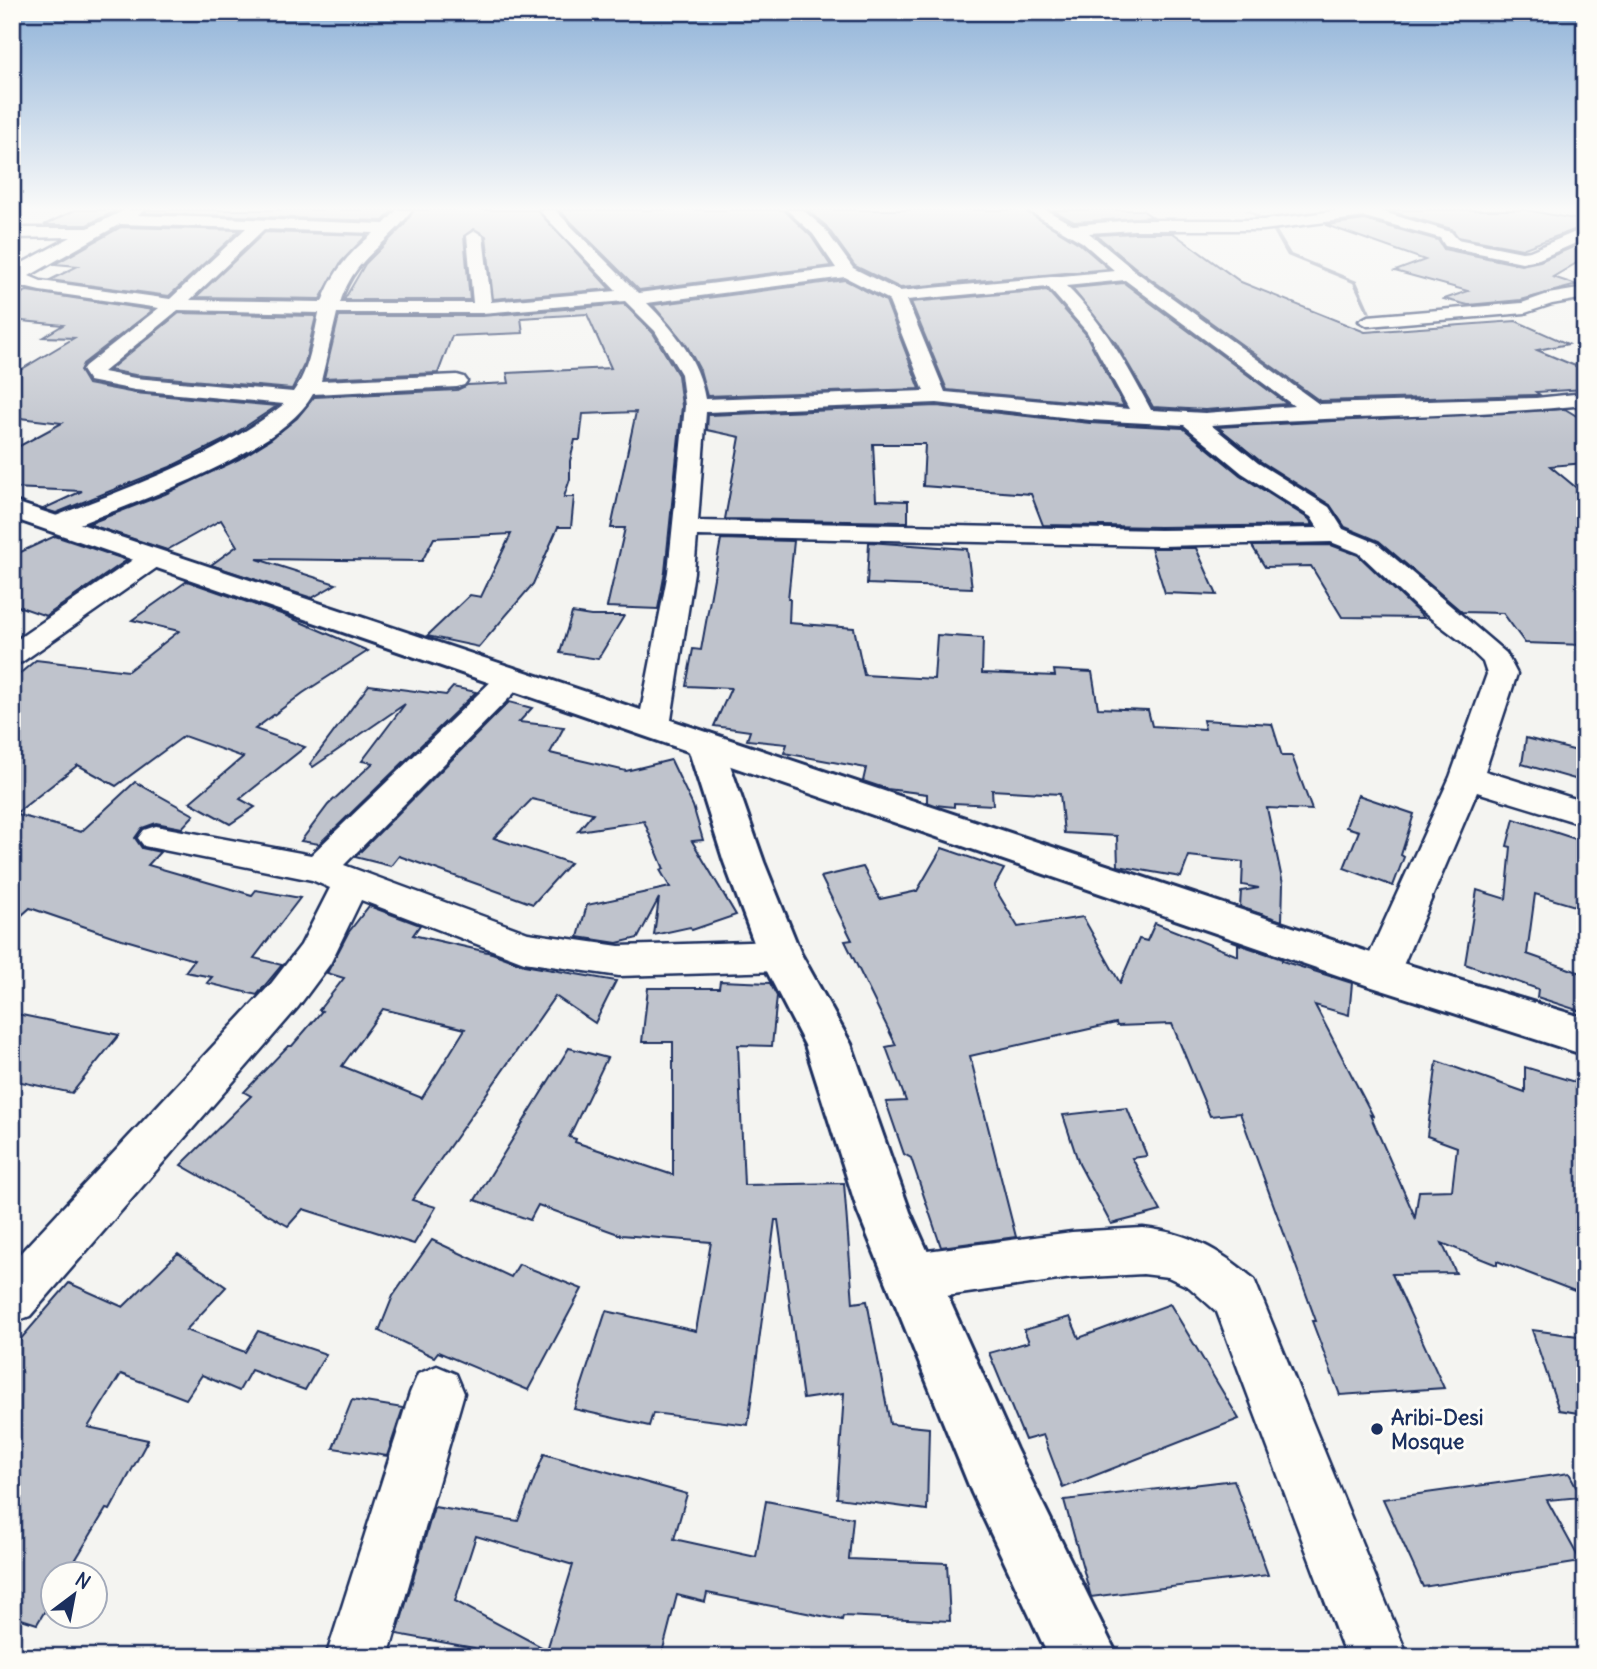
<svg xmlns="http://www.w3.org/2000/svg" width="1597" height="1669" viewBox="0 0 1597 1669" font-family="Delius,sans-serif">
  <rect width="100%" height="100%" fill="#f4f4f1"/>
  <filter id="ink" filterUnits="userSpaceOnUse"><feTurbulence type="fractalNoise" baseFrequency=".0143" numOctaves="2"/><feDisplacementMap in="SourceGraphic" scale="14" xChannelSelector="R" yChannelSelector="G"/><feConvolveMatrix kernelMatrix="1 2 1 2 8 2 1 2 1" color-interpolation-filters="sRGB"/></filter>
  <g filter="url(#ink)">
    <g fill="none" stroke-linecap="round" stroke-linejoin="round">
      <path fill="#717c98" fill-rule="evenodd" d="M 1245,210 L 1250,210 L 1273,224 L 1291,254 L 1357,281 L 1371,313 L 1367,312 L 1353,283 L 1287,256 L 1270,226 Z"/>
    </g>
    <g fill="#bfc3cc" stroke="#1b2f5e" stroke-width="2" fill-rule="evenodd">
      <path d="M 75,210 L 118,210 L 87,225 L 44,225 Z"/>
      <path d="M 147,210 L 393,210 L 383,221 L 145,213 Z"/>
      <path d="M 414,210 L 537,210 L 610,289 L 493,299 L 486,236 L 474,229 L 464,236 L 470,300 L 344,300 L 365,264 L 404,225 Z"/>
      <path d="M 559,210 L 784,210 L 811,236 L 831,266 L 639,290 Z"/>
      <path d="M 807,210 L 1024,210 L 1080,244 L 1109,269 L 900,288 L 855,266 L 826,226 Z"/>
      <path d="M 1052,210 L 1142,210 L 1152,217 L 1074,222 Z"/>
      <path d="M 1386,210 L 1526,210 L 1585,221 L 1585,226 L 1522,249 L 1458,237 L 1452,229 Z"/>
      <path d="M 1365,220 L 1438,240 L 1444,249 L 1521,265 L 1540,261 L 1585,242 L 1585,258 L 1553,277 L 1577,285 L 1521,300 L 1468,305 L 1444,299 L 1468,291 L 1395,271 L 1425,260 L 1326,225 Z"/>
      <path d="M 121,227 L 240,230 L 169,296 L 50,280 L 78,266 L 55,264 Z"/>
      <path d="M 265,232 L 367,235 L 341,262 L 320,299 L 196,297 Z"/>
      <path d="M 1134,233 L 1173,233 L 1241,282 L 1365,332 L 1516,321 L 1568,344 L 1537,350 L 1585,370 L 1585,389 L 1536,392 L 1540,395 L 1536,395 L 1320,401 L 1137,269 L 1096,235 Z"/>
      <path d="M 845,280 L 886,301 L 920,389 L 707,396 L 700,370 L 687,346 L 653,305 Z"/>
      <path d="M 1124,283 L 1287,404 L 1205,410 L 1153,407 L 1116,343 L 1072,288 Z"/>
      <path d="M 1047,290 L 1085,333 L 1124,406 L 947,390 L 911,302 Z"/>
      <path d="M 27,291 L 153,310 L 83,364 L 80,371 L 88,384 L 135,393 L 277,406 L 228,438 L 170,467 L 56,513 L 43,509 L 82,491 L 12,488 L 12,450 L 62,423 L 12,417 L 12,375 L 74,338 L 43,337 L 63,325 L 12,320 L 12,297 Z"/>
      <path d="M 624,304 L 653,333 L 678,375 L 682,406 L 665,572 L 658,609 L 607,607 L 625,528 L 611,528 L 636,412 L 583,414 L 580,440 L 575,440 L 570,461 L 570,479 L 564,497 L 574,497 L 571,527 L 558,527 L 533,584 L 479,647 L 427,636 L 470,595 L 481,597 L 511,534 L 434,538 L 422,561 L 257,559 L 336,584 L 312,598 L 211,565 L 237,546 L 221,520 L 167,550 L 88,524 L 165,494 L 239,459 L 271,439 L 297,418 L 314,397 L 457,390 L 467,385 L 509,383 L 507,373 L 611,368 L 587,314 L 521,318 L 523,333 L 452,336 L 438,373 L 324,378 L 339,316 L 482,316 Z"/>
      <path d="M 179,313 L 316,316 L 305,363 L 292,389 L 135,375 L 109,370 Z"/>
      <path d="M 937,406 L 1090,423 L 1183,428 L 1240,475 L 1309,519 L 1313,525 L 1160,527 L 1043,525 L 1031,494 L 923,486 L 925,444 L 873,444 L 876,500 L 908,501 L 908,522 L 725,519 L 740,437 L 707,430 L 708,415 Z"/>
      <path d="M 1565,409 L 1585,421 L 1585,463 L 1550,466 L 1585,495 L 1585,645 L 1525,643 L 1503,613 L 1462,612 L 1379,541 L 1345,527 L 1330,505 L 1260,461 L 1218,427 Z"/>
      <path d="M 55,536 L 127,560 L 46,616 L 12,604 L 12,556 Z"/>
      <path d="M 721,539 L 794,541 L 788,599 L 790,599 L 789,623 L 854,628 L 864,675 L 934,679 L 937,635 L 983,638 L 982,673 L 1055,676 L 1054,670 L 1092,672 L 1098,708 L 1148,710 L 1152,726 L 1205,729 L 1203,720 L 1272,724 L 1282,756 L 1292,756 L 1312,810 L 1267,808 L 1283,884 L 1282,921 L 1240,907 L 1241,891 L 1259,888 L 1242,885 L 1243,862 L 1189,856 L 1181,877 L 1118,866 L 1117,836 L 1064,833 L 1060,794 L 992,790 L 993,805 L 954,803 L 954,807 L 935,805 L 927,802 L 927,794 L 887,789 L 863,781 L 866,768 L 784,753 L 787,744 L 747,740 L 750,731 L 714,726 L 731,688 L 686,686 L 693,649 L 701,650 Z"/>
      <path d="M 869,542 L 967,549 L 972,588 L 867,584 Z"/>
      <path d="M 1331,545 L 1358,555 L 1424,618 L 1342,617 L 1311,566 L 1265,567 L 1252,546 Z"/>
      <path d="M 1151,548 L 1196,548 L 1217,595 L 1165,593 Z"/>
      <path d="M 187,581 L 284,615 L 368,651 L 303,693 L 255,729 L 305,747 L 240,799 L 255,807 L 230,824 L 190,802 L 243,757 L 184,736 L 116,786 L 78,765 L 15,814 L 81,832 L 135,782 L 194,815 L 182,828 L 156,823 L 142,828 L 135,838 L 142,848 L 160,852 L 148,865 L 252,895 L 256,890 L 300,898 L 254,958 L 282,965 L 257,995 L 207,983 L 212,977 L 185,972 L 194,960 L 112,936 L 30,908 L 12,924 L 12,680 L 36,660 L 128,671 L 179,631 L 132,620 Z"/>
      <path d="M 572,613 L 591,616 L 624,616 L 598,659 L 560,653 Z"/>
      <path d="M 369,685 L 446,695 L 453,687 L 476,692 L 319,844 L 301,841 L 328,805 L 373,763 L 362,761 L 405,704 L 313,767 L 310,764 Z"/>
      <path d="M 509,702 L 532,708 L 519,722 L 564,727 L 550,753 L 626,771 L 671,760 L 693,806 L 703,840 L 692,841 L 736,915 L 692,930 L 690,927 L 654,935 L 659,898 L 638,938 L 617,943 L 578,937 L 587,905 L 670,887 L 660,870 L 664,869 L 644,821 L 578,831 L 593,813 L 532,799 L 494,838 L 570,863 L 533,904 L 399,856 L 391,866 L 355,857 Z"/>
      <path d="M 1526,738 L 1585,753 L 1585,782 L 1522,764 Z"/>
      <path d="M 1358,795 L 1414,814 L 1401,855 L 1404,857 L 1393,886 L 1344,868 L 1359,831 L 1346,827 Z"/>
      <path d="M 1514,819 L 1585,842 L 1585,909 L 1535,894 L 1527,954 L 1584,974 L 1583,1012 L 1537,997 L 1538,989 L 1465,964 L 1477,890 L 1506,899 L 1511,847 L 1507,846 Z"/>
      <path d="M 942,848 L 1004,869 L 994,887 L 1018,927 L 1083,917 L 1120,983 L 1139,939 L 1147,941 L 1155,923 L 1238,956 L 1238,944 L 1282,959 L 1282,961 L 1352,983 L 1349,1015 L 1315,1005 L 1373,1116 L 1370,1115 L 1415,1217 L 1419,1191 L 1452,1190 L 1457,1147 L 1427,1136 L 1437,1061 L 1525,1092 L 1525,1067 L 1585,1085 L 1585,1295 L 1497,1261 L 1497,1265 L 1442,1243 L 1456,1273 L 1392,1274 L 1444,1388 L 1340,1395 L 1312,1321 L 1316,1321 L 1240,1113 L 1210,1116 L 1172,1024 L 1117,1026 L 1116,1023 L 970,1056 L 1016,1237 L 941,1247 L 911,1158 L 904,1154 L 886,1102 L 906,1101 L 886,1047 L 896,1045 L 845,941 L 852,940 L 821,877 L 863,867 L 880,899 L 917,891 Z"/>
      <path d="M 369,906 L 420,925 L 413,935 L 492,953 L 524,965 L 616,981 L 595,1023 L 555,996 L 412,1200 L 436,1207 L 414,1244 L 303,1209 L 288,1226 L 181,1165 L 251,1096 L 244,1092 L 288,1046 L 292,1046 L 322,1011 L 319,1010 L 344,978 L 327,973 L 348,933 ZM 383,1009 L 465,1029 L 422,1098 L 342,1066 Z"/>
      <path d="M 720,981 L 770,983 L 777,996 L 772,1046 L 738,1045 L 744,1185 L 844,1183 L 853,1303 L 867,1301 L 890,1424 L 929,1428 L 927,1510 L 837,1498 L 844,1393 L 803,1399 L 778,1220 L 775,1220 L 748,1425 L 653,1413 L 649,1426 L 574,1409 L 606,1311 L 696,1331 L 711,1242 L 621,1235 L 538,1205 L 530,1220 L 475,1200 L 569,1048 L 607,1058 L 569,1137 L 576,1139 L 575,1142 L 673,1175 L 673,1042 L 642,1042 L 648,988 L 719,988 Z"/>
      <path d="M 12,1013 L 119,1035 L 72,1093 L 12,1080 Z"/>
      <path d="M 1127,1108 L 1147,1156 L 1132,1158 L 1161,1211 L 1111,1224 L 1079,1164 L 1063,1115 Z"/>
      <path d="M 432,1240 L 511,1277 L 519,1264 L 582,1289 L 528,1390 L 438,1352 L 434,1357 L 379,1331 L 393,1296 Z"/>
      <path d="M 178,1253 L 226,1287 L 186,1330 L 245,1352 L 258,1331 L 326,1354 L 305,1390 L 251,1370 L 239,1391 L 202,1375 L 186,1399 L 121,1374 L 88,1427 L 148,1440 L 110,1510 L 106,1509 L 67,1574 L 52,1574 L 52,1599 L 37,1624 L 12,1616 L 12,1349 L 69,1283 L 123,1307 Z"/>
      <path d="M 1170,1304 L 1239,1419 L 1063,1488 L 1043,1435 L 1025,1440 L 989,1353 L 1029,1342 L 1024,1330 L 1070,1317 L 1079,1338 Z"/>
      <path d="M 1532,1330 L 1585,1337 L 1585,1414 L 1559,1410 Z"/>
      <path d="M 352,1400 L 403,1408 L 387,1456 L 333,1448 Z"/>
      <path d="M 544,1454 L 687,1494 L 674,1539 L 756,1557 L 766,1501 L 853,1518 L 849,1559 L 947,1563 L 950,1621 L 843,1616 L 842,1620 L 707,1593 L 705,1602 L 677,1595 L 661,1657 L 469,1657 L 474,1648 L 397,1634 L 434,1507 L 518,1521 ZM 476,1536 L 573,1565 L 547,1650 L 455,1601 Z"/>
      <path d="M 1569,1473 L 1582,1497 L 1547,1500 L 1581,1562 L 1423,1587 L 1383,1499 Z"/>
      <path d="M 1234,1480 L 1268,1575 L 1091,1597 L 1064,1500 Z"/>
    </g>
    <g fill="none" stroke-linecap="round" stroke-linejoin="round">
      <g stroke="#1b2f5e" stroke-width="5">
        <g id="minor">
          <path d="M 125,210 L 144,210 L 138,215 L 384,224 L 397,210 L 412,210 C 386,248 355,255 340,303 L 473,303 L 467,236 L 475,231 L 483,236 L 491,302 L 616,291 L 539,210 L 555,210 L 638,293 L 836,268 L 813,234 L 787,210 L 803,210 L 824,228 L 853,268 L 899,291 L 1115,271 L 1082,242 L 1027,210 L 1046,210 L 1073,225 L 1134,220 L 1263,220 L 1344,210 L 1376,210 L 1451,232 L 1457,239 L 1522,252 L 1530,251 L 1585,228 L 1585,239 L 1539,259 L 1522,262 L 1445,246 L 1440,238 L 1365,217 L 1263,230 L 1134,230 L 1089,233 L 1135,271 L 1319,404 L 1536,398 L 1585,393 L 1585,405 C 1461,418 1335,416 1211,425 L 1258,463 L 1329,507 L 1343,529 L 1377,543 L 1506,653 L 1517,674 L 1485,771 L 1585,802 L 1585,825 L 1477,792 L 1395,984 L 1381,988 L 1367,984 L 1361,973 L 1450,777 L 1487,674 L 1483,662 L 1462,642 L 1416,607 L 1359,553 L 1331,542 L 1160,546 L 697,536 L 694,572 L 670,726 L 665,733 L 654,736 L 643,733 L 638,726 L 668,572 L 685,406 L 681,374 L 655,331 L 625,301 L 482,313 L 337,313 L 321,381 L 457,375 L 464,377 L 467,381 L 464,385 L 457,387 L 313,394 C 280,454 131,504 66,529 L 57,531 L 48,529 L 45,524 L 48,519 C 130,487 215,458 284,404 L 135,390 L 89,381 L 82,370 L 85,366 L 159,308 L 40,291 L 19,286 L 12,278 L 15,267 L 71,237 L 12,238 L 12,228 L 88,228 ZM 120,224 L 246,228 L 170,299 L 41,281 L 29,276 ZM 264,229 L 374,233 C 349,253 333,272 322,302 L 190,300 ZM 845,277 L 888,299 L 924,391 L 705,399 C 699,360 675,331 647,303 ZM 1125,280 L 1294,406 L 1205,413 L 1151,410 C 1127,365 1103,322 1066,286 ZM 1048,287 L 1087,332 L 1129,409 L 945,392 L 907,300 ZM 178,310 L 319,313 C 313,339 310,370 293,392 L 135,378 L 103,372 ZM 937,403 L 1090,420 L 1184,425 L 1242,473 L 1311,517 L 1318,528 L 1160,530 L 698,521 L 706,412 Z"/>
          <path d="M 1585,288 L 1585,298 L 1552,304 L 1525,313 L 1368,326 L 1359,321 L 1368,316 L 1522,303 L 1548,294 Z"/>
          <path d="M 153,550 L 162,552 L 166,558 L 162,564 L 22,662 L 12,665 L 12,643 L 144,552 Z"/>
          <path d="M 512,669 L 523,672 L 527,678 L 523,684 L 344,865 L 528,933 L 619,946 L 780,941 L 794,946 L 799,956 L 794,966 L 780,971 L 619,976 L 524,962 L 361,900 L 330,964 L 298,1007 L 30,1316 L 12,1323 L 12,1262 L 270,985 L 301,945 L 330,888 L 312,880 L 144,846 L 138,838 L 144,830 L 156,826 L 311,855 L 501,672 Z"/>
          <path d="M 1143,1228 C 1190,1233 1218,1249 1254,1279 L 1408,1657 L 1346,1657 L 1217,1312 L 1189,1287 L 1168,1277 L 1143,1274 L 1072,1278 L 912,1301 L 895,1294 L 887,1277 L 895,1260 L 912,1253 L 1072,1232 Z"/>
          <path d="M 437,1366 L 456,1374 L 464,1393 L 388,1657 L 326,1657 L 410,1393 L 418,1374 Z"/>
        </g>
      </g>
      <g stroke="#1b2f5e" stroke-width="6">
        <path id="tertiary" d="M 705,734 L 717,737 L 723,745 L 764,862 L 801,954 L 851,1044 L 910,1212 L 1016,1449 L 1118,1657 L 1049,1657 L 972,1493 L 858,1212 L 805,1045 L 759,956 L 724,862 L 687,745 L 693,737 Z"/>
      </g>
      <g stroke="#1b2f5e" stroke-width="6">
        <path id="secondary" d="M 12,501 L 1389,959 L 1585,1018 L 1585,1055 L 1366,985 L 12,518 Z"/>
      </g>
      <use href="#minor" fill="#fdfcf7" fill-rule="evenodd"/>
      <use href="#tertiary" fill="#fdfcf7" fill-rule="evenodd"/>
      <use href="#secondary" fill="#fdfcf7" fill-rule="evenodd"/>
    </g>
  </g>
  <linearGradient id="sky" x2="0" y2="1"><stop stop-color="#8fb2d8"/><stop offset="0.47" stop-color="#fafaf9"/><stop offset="1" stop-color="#fafaf9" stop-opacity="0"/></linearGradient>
  <rect width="1597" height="444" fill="url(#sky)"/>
  <circle fill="#1b2f5e" stroke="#fdfcf7" stroke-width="2.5" cx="1377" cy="1429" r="7"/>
  <g text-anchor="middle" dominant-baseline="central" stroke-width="6" stroke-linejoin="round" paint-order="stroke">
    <g font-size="21" font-weight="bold" fill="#1b2f5e" stroke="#fdfcf7" text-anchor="start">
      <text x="1391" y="1417">Aribi-Desi<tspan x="1391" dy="24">Mosque</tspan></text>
    </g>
  </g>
  <rect width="1597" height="1669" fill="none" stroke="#fdfcf7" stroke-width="42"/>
  <rect x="21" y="21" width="1555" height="1627" fill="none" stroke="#1b2f5e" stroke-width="2.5" filter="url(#ink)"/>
  <g transform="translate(74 1595) rotate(32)"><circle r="33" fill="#fdfcf7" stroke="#a3aaba" stroke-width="2"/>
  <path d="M0-5L12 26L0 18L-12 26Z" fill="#1b2f5e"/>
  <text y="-10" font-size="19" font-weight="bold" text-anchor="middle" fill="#1b2f5e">N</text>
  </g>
</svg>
